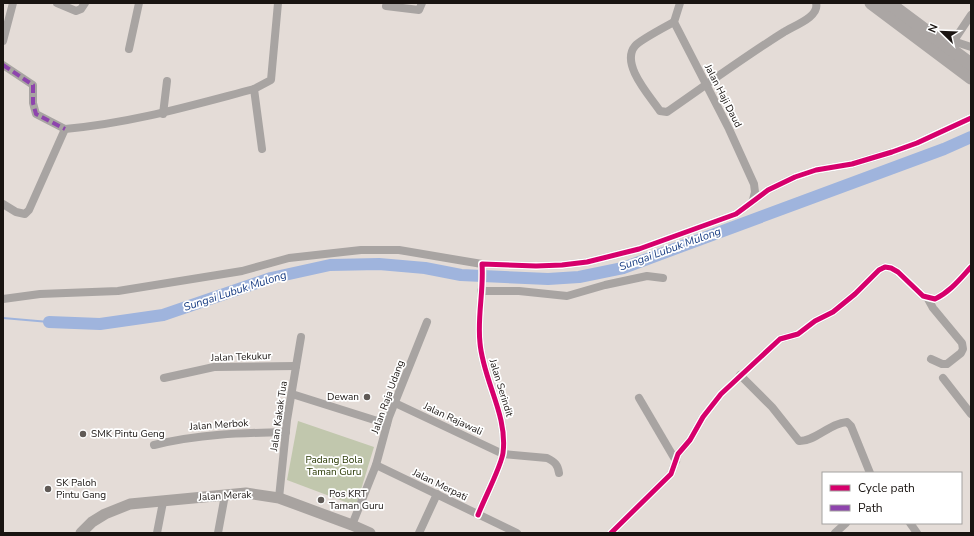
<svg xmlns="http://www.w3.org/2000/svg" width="974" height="536" viewBox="0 0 974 536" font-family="'Nunito Sans',sans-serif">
  <rect width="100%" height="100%" fill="#e4dcd7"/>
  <path fill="#c1c7ad" d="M 298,421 L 374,447 L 356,506 L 287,480 Z"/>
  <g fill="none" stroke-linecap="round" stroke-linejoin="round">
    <path stroke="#9fb4dd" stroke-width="2" d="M 3,318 L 49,322"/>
    <path stroke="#9fb4dd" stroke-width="12" d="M 49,322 L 100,324 L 163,315 L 271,278 L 330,265 L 379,264 L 425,268 L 461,275 L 548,279 L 579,277 L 623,268 L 944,149 L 971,137"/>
    <g stroke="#a8a4a2" stroke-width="8">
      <path d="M 57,3 L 76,11 L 81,9 L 85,3"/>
      <path d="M 680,3 L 674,22 L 729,129 L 754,184 L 755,192 L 753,200"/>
      <path d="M 386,6 L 419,10 L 422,3"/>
      <path d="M 674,22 C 665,27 640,40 635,46 C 620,64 650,96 660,111 L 667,112 C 706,85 744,57 784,32 C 793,26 820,17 816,3"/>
      <path d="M 3,41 L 13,3"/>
      <path d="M 952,44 L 959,43 L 971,47"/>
      <path d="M 949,48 L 971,15"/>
      <path d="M 129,49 L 139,3"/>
      <path d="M 3,65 L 33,85 L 33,103 L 36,114 L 65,129"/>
      <path d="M 163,114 L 167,81"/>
      <path d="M 262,149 L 254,89 L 271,80 L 278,3"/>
      <path d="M 3,204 L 16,212 L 25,214 L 29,210 L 65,129 C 132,123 189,106 254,89"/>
      <path d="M 481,291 L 519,291 L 567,296 L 605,285 L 647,276 L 663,278"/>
      <path d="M 3,299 L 40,294 L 118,291 L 242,271 L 289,258 L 361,250 L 399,250 L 482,264"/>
      <path d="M 928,299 L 933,308 L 962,343 L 963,349 L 961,353 L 947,364 L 942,364 L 931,359"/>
      <path d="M 740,375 L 772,407 L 799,441 C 814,442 830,423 847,422 L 851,426 L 870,473"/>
      <path d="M 164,378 L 214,367 L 296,366"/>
      <path d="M 943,378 L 971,414"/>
      <path d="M 292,394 L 387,424"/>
      <path d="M 639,398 L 676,461"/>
      <path d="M 395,403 L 503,454 L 547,458 C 555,462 558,465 559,473"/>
      <path d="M 154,445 C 199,434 240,433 286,432"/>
      <path d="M 376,465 L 517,533"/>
      <path d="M 279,498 L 287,420 L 301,337"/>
      <path d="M 478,515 C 484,499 501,467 503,453 C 508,415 483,380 480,343 C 477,317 484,290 482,264 L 536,266 L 562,265 L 587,262 L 639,249 L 736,214 L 768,190 L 795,177 L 816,170 L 852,164 L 892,152 L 917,143 L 971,118"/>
      <path d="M 910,523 L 917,533"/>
      <path d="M 352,525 L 376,465 L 389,417 L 427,322"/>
      <path d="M 157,533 L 163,502"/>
      <path d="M 218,533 L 225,495"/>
      <path d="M 419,533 L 437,494"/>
      <path d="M 611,533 L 671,474 L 678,454 L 690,440 L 703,417 L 721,394 L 780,339 L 798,334 L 815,321 L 833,312 L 855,294 L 879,270 L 885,267 L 891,268 L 898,272 L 923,296 L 935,299 C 950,292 960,279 971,267"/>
      <path d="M 835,533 L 846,523"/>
    </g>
    <path stroke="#a8a3a0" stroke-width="11" d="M 81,533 L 92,522 L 105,514 L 130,504 L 246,493 L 279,498 L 352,525 L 370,533"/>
    <g stroke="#aba6a4" stroke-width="13">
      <path d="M 871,3 L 971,78"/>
      <path d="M 889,3 L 971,64"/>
    </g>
    <path stroke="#8e44ad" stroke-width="4" stroke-dasharray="8 4" stroke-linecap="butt" d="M 3,65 L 33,85 L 33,103 L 36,114 L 65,129"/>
    <g stroke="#fff" stroke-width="8">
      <g id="cycleway">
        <path d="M 478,515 C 484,499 501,467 503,453 C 508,415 483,380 480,343 C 477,317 484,290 482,264 L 536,266 L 562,265 L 587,262 L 639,249 L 736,214 L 768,190 L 795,177 L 816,170 L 852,164 L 892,152 L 917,143 L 971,118"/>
        <path d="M 611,533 L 671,474 L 678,454 L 690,440 L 703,417 L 721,394 L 780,339 L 798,334 L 815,321 L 833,312 L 855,294 L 879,270 L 885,267 L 891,268 L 898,272 L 923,296 L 935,299 C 950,292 960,279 971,267"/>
      </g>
    </g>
    <use href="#cycleway" stroke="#d6006c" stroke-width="5"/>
  </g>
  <g fill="#605a56" stroke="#fff" stroke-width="1.5">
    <circle cx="367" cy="397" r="4"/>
    <circle cx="83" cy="434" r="4"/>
    <circle cx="48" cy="489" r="4"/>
    <circle cx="321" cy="500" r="4"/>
  </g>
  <g text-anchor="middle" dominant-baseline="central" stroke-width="3.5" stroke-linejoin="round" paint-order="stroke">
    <g font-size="10" fill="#191411" stroke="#fff">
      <text transform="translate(723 96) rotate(63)">Jalan Haji Daud</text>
      <text transform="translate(241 357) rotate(-2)">Jalan Tekukur</text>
      <text transform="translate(501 388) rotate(73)">Jalan Serindit</text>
      <text transform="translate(388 397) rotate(-70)">Jalan Raja Udang</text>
      <text transform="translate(279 416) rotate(-82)">Jalan Kakak Tua</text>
      <text transform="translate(453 419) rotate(25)">Jalan Rajawali</text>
      <text transform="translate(219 425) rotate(-4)">Jalan Merbok</text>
      <text transform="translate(440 485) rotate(26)">Jalan Merpati</text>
      <text transform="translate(225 496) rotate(-3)">Jalan Merak</text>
    </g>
    <g font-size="10" fill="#191411" stroke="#fff" text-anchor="start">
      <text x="359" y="397" text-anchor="end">Dewan</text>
      <text x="91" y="434">SMK Pintu Geng</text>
      <text x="56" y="483">SK Paloh<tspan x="56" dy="12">Pintu Gang</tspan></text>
      <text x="329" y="494">Pos KRT<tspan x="329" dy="12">Taman Guru</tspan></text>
    </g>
    <g font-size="10" fill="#283803" stroke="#fff">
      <text x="334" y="460">Padang Bola<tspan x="334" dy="12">Taman Guru</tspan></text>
    </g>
    <g font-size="11" font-style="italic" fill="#163b82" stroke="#fff">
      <text transform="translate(670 249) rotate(-20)">Sungai Lubuk Mulong</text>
      <text transform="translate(235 291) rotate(-18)">Sungai Lubuk Mulong</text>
    </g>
  </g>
  <rect width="974" height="536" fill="none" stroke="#191411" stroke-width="8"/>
  <rect x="822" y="472" width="140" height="52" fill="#ffffff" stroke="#a3a1a0"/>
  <rect x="830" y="485" width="20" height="6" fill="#d6006c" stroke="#a3a1a0"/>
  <text x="858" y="492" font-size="12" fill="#191411">Cycle path</text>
  <rect x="830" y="505" width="20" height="6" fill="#8e44ad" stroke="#a3a1a0"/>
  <text x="858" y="512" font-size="12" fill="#191411">Path</text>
  <g transform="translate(942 32) rotate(293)" stroke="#ffffff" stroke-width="3" paint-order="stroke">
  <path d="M0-3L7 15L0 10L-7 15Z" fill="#191411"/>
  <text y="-6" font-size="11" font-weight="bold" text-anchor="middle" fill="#191411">N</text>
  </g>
</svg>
